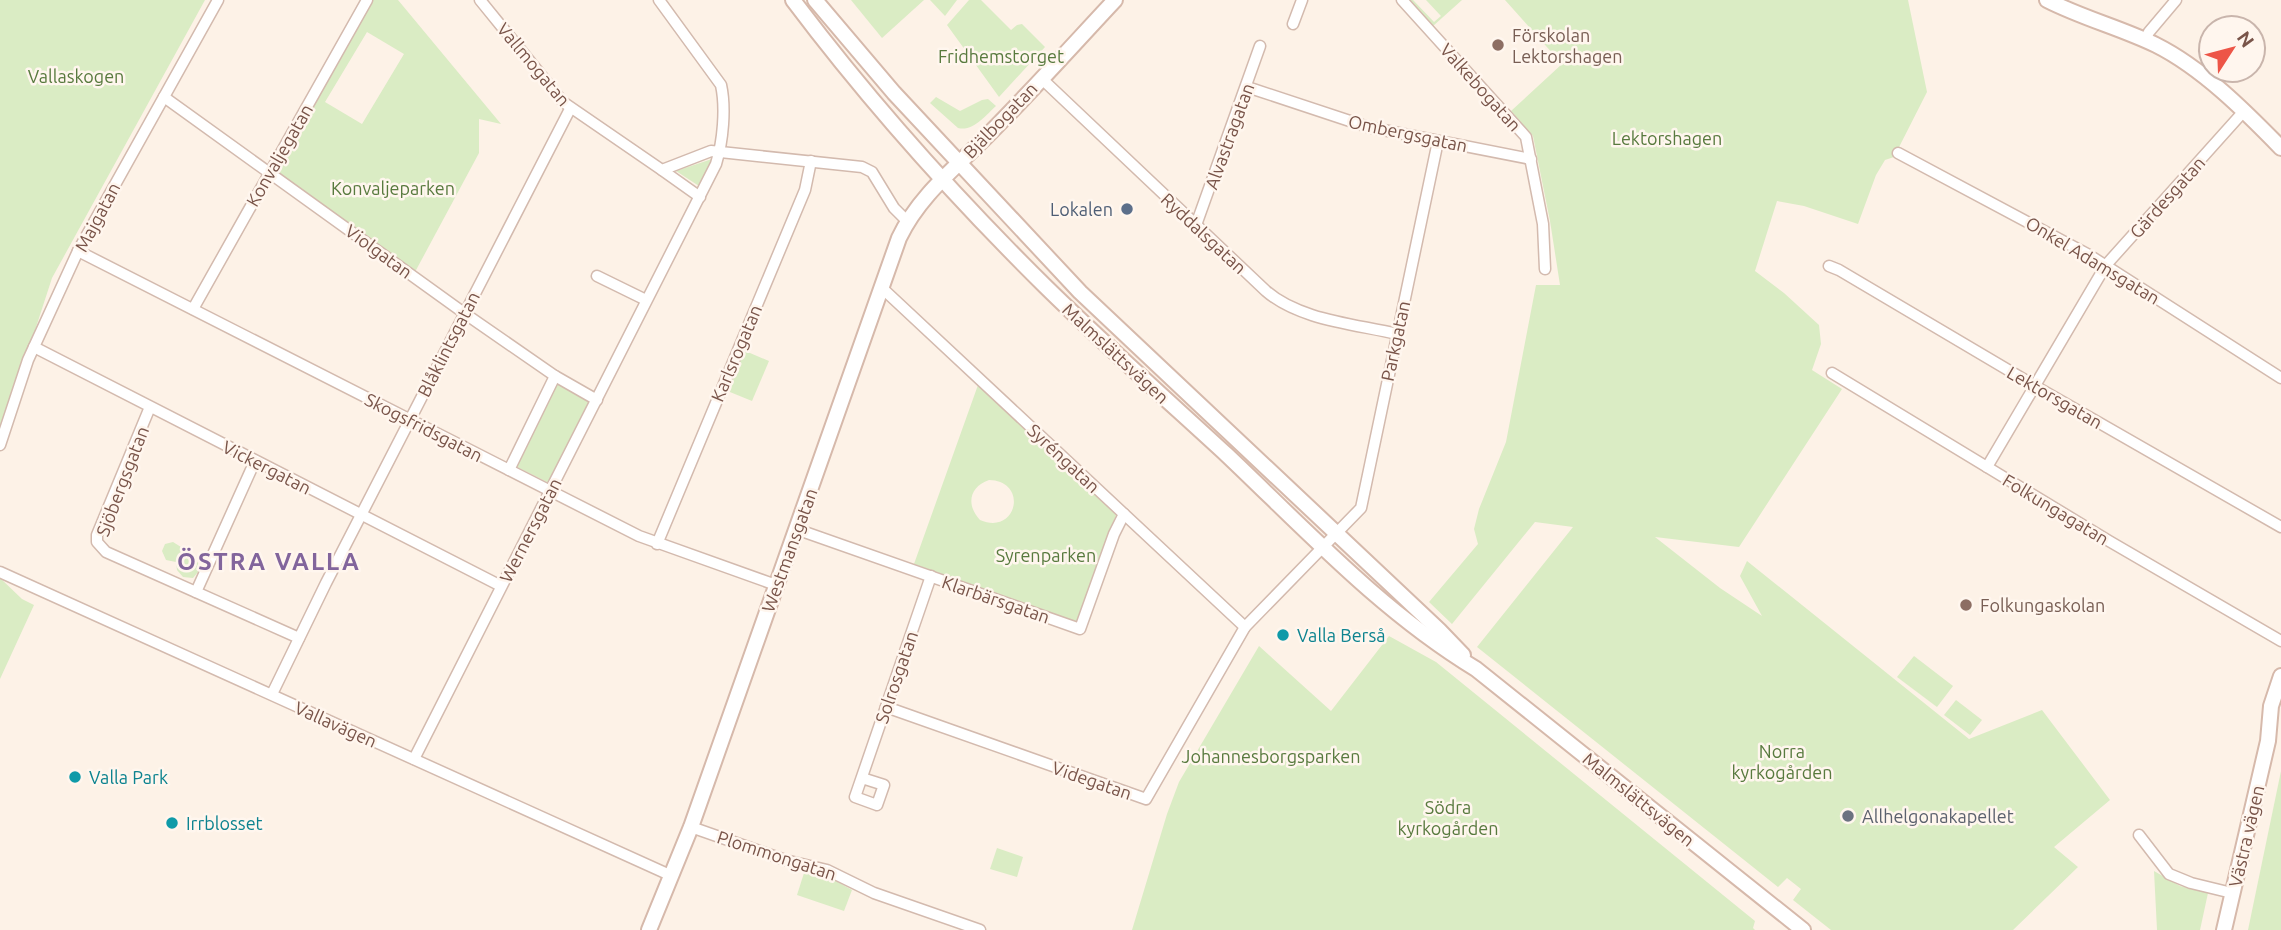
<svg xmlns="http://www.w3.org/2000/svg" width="2281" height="930" viewBox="0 0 2281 930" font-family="Ubuntu,sans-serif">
  <rect width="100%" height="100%" fill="#fdf2e7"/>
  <g fill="#daecc4" fill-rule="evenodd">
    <path d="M 0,0 L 205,0 L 52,278 L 0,438 Z"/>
    <path d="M 372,0 L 398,0 L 501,124 L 479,119 L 479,153 L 415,272 L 275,171 ZM 367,32 L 404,54 L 362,124 L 325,102 Z"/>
    <path d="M 851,0 L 924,0 L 882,38 Z"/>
    <path d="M 930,0 L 957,0 L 945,16 Z"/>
    <path d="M 969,0 L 981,0 L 1011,30 L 1017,25 L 1022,24 L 1045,47 L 999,97 L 947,25 Z"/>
    <path d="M 1409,0 L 1413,0 L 1434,22 L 1441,16 L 1426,0 L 1462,0 L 1433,26 Z"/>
    <path d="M 1505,0 L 1908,0 L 1927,92 L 1894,157 L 1885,160 L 1876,175 L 1858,224 L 1804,206 L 1777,201 L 1755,271 L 1784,293 L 1819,325 L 1821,344 L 1812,370 L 1842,389 L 1739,547 L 1655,537 L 1720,588 L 1762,616 L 1740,576 L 1747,561 L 1969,739 L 2042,710 L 2110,800 L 2054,847 L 2078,867 L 2013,930 L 1831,930 L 1793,900 L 1801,889 L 1787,878 L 1778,887 L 1477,647 L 1573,527 L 1535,522 L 1452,624 L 1429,602 L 1478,544 L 1474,529 L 1479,509 L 1506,442 L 1536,285 L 1560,285 L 1550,221 L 1533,136 L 1511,111 L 1562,64 Z"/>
    <path d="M 936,97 L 960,111 L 982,100 L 988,99 L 996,106 C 986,115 973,132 958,128 L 930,103 Z"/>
    <path d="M 712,159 L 699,186 L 676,171 Z"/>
    <path d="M 743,350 L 769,361 L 752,401 L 725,390 Z"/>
    <path d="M 558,382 L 590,401 L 549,483 L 517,467 Z"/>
    <path d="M 978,385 L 1116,515 L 1077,623 L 914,564 ZM 989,480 C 1029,481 1017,536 980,520 C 966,505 969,487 989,480 Z"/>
    <path d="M 173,542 L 181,547 L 182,557 L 193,557 L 198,563 L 198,572 L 193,578 L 183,577 L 177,570 L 176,562 L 166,560 L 162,551 L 165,544 Z"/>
    <path d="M 0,578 L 22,599 L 34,605 L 0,679 Z"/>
    <path d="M 1389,636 L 1436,662 L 1755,921 L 1753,928 L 1755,930 L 1132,930 L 1167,814 L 1179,782 L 1259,646 L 1331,711 Z"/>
    <path d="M 1914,656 L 1953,686 L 1937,707 L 1897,677 Z"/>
    <path d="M 1956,700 L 1982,720 L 1970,735 L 1944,715 Z"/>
    <path d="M 2281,771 L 2281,930 L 2248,930 Z"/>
    <path d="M 997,848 L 1023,857 L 1017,877 L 990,869 Z"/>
    <path d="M 2154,871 L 2180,886 L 2208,893 L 2200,930 L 2157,930 Z"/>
    <path d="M 804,873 L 836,881 L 852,890 L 844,911 L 797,895 Z"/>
  </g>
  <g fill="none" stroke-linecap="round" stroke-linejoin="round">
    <g stroke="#d3baae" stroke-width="13">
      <g id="street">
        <path d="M 480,0 L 563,102 L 662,170 L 711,151 L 862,167 L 872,172 L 894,208 L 907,221"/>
        <path d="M 1402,0 L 1526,137 L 1543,224 L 1545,269"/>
        <path d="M 1293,24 L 1302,0"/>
        <path d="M 2145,40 L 2149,32 L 2176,0"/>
        <path d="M 1041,78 L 1266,291 C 1299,320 1355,324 1397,334"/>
        <path d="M 1247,87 L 1368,127 L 1531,159"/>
        <path d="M 164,97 L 464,313 L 555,376 L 597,400"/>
        <path d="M 1898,153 L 2089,255 L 2281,378"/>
        <path d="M 662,170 L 700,197"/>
        <path d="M 1196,225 L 1260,46"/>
        <path d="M 78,251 L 639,536 L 776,585"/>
        <path d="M 1829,266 L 1839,270 L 2035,386 L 2281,527"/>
        <path d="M 597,276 L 646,300"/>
        <path d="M 882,288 L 1245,627"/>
        <path d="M 193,309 L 367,0"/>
        <path d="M 34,347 L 501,586"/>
        <path d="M 1832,373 L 2109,541 L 2281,641"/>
        <path d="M 150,407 L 97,535 L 97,542 L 106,552 L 299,638"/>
        <path d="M 0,445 L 28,360 L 78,251 L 218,0"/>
        <path d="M 1987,467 L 2106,265 L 2244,111"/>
        <path d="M 509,470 L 555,376"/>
        <path d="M 796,529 L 1080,629 L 1114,534 L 1124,514"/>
        <path d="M 657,544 L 805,190 L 811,161"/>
        <path d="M 0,572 L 672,876"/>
        <path d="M 196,592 L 255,461"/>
        <path d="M 272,694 L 326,583 L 570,109"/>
        <path d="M 886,707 L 1146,799 L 1245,627 L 1361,508 L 1438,141"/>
        <path d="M 414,759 L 716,164 C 723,141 726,108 721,85 L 659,0"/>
        <path d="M 862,778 L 884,785 L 877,805 L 855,797 L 931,576"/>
        <path d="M 691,827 L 785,860 L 827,870 L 874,893 L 980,930"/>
        <path d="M 2139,835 L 2169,874 L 2191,883 L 2232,893"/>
      </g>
    </g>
    <g stroke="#d6b9ab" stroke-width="18">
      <g id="secondary">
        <path d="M 793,0 C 869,101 955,197 1045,286 C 1104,344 1166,399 1227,455 C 1306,530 1382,612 1476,669 L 1803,930"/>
        <path d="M 815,0 L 894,93 L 1080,292 L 1439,630 L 1463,655"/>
        <path d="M 2047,0 C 2082,18 2121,28 2156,45 C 2202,68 2245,111 2281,148"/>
        <path d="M 649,930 L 691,827 L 899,238 C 919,196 954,169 986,137 C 1030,93 1072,46 1115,0"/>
        <path d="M 2224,930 L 2268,741 L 2271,706 L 2281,676"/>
      </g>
    </g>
    <use href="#street" stroke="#fff" stroke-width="10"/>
    <use href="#secondary" stroke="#fff" stroke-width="14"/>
  </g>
  <g fill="#8d6e63" stroke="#fff6ee" stroke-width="2.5">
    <circle cx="1498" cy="45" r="7"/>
    <circle cx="1966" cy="605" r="7"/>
  </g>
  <circle fill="#5c6f8a" stroke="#fff6ee" stroke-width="2.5" cx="1127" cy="209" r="7"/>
  <g fill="#0f9aa8" stroke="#fff6ee" stroke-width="2.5">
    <circle cx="1283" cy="635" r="7"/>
    <circle cx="75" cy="777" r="7"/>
    <circle cx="172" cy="823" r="7"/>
  </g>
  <circle fill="#6b7280" stroke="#fff6ee" stroke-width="2.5" cx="1848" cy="816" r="7"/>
  <g text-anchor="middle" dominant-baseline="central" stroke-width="5" stroke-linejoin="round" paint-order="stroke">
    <g font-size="18" fill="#785e54" stroke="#fff6ee" text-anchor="start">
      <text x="1512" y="35">Förskolan<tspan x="1512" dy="21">Lektorshagen</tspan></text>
      <text x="1980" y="605">Folkungaskolan</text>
    </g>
    <g font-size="18" fill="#587a3e" stroke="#fff6ee">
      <text x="1001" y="56">Fridhemstorget</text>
      <text x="76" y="76">Vallaskogen</text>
      <text x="1667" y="138">Lektorshagen</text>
      <text x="393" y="188">Konvaljeparken</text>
      <text x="1046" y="555">Syrenparken</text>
      <text x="1782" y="751">Norra<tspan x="1782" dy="21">kyrkogården</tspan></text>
      <text x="1271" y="756">Johannesborgsparken</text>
      <text x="1448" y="807">Södra<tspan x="1448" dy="21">kyrkogården</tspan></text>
    </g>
    <g font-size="18" fill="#795449" stroke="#fff6ee">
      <text transform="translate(534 64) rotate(50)">Vallmogatan</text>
      <text transform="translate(1481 87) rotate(48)">Valkebogatan</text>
      <text transform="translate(1000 120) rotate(-46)">Bjälbogatan</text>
      <text transform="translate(1408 133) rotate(12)">Ombergsgatan</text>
      <text transform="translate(1229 136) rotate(-70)">Alvastragatan</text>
      <text transform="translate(279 155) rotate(-60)">Konvaljegatan</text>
      <text transform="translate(2167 197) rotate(-48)">Gärdesgatan</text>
      <text transform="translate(97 217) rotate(-62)">Majgatan</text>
      <text transform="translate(1204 233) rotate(43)">Ryddalsgatan</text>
      <text transform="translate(379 251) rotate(36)">Violgatan</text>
      <text transform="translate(2093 260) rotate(31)">Onkel Adamsgatan</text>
      <text transform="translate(1395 341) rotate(-78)">Parkgatan</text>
      <text transform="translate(448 344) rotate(-63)">Blåklintsgatan</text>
      <text transform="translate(736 353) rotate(-67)">Karlsrogatan</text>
      <text transform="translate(1116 353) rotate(43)">Malmslättsvägen</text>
      <text transform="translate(2055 397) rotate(30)">Lektorsgatan</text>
      <text transform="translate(424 427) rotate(27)">Skogsfridsgatan</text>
      <text transform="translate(1064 458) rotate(43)">Syréngatan</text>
      <text transform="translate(267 467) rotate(27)">Vickergatan</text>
      <text transform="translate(122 481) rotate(-69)">Sjöbergsgatan</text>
      <text transform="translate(2056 509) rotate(31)">Folkungagatan</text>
      <text transform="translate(530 530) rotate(-63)">Wernersgatan</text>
      <text transform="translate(789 550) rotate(-70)">Westmansgatan</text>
      <text transform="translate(996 599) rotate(19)">Klarbärsgatan</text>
      <text transform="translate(896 677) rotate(-71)">Solrosgatan</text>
      <text transform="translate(336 724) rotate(24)">Vallavägen</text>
      <text transform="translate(1092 780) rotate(19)">Videgatan</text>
      <text transform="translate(1639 799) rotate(39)">Malmslättsvägen</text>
      <text transform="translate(2246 836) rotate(-77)">Västra vägen</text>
      <text transform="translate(777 855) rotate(18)">Plommongatan</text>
    </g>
    <g font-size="18" fill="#4e5e75" stroke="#fff6ee" text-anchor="end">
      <text x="1113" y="209">Lokalen</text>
    </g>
    <g font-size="18" fill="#0d838f" stroke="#fff6ee" text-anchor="start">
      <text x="1297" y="635">Valla Berså</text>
      <text x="89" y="777">Valla Park</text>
      <text x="186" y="823">Irrblosset</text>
    </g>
    <g font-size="18" fill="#5b616d" stroke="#fff6ee" text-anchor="start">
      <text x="1862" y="816">Allhelgonakapellet</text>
    </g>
    <g font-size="24" font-weight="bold" letter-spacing="2" fill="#82659c" stroke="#fff6ee">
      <text x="269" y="561">ÖSTRA VALLA</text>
    </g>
  </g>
  <g transform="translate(2232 49) rotate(54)"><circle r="33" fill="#fff6ee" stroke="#c9b5ac" stroke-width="2"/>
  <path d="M0-5L12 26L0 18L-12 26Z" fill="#ed5547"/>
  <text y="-10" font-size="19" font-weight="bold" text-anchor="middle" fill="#795449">N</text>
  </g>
</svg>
